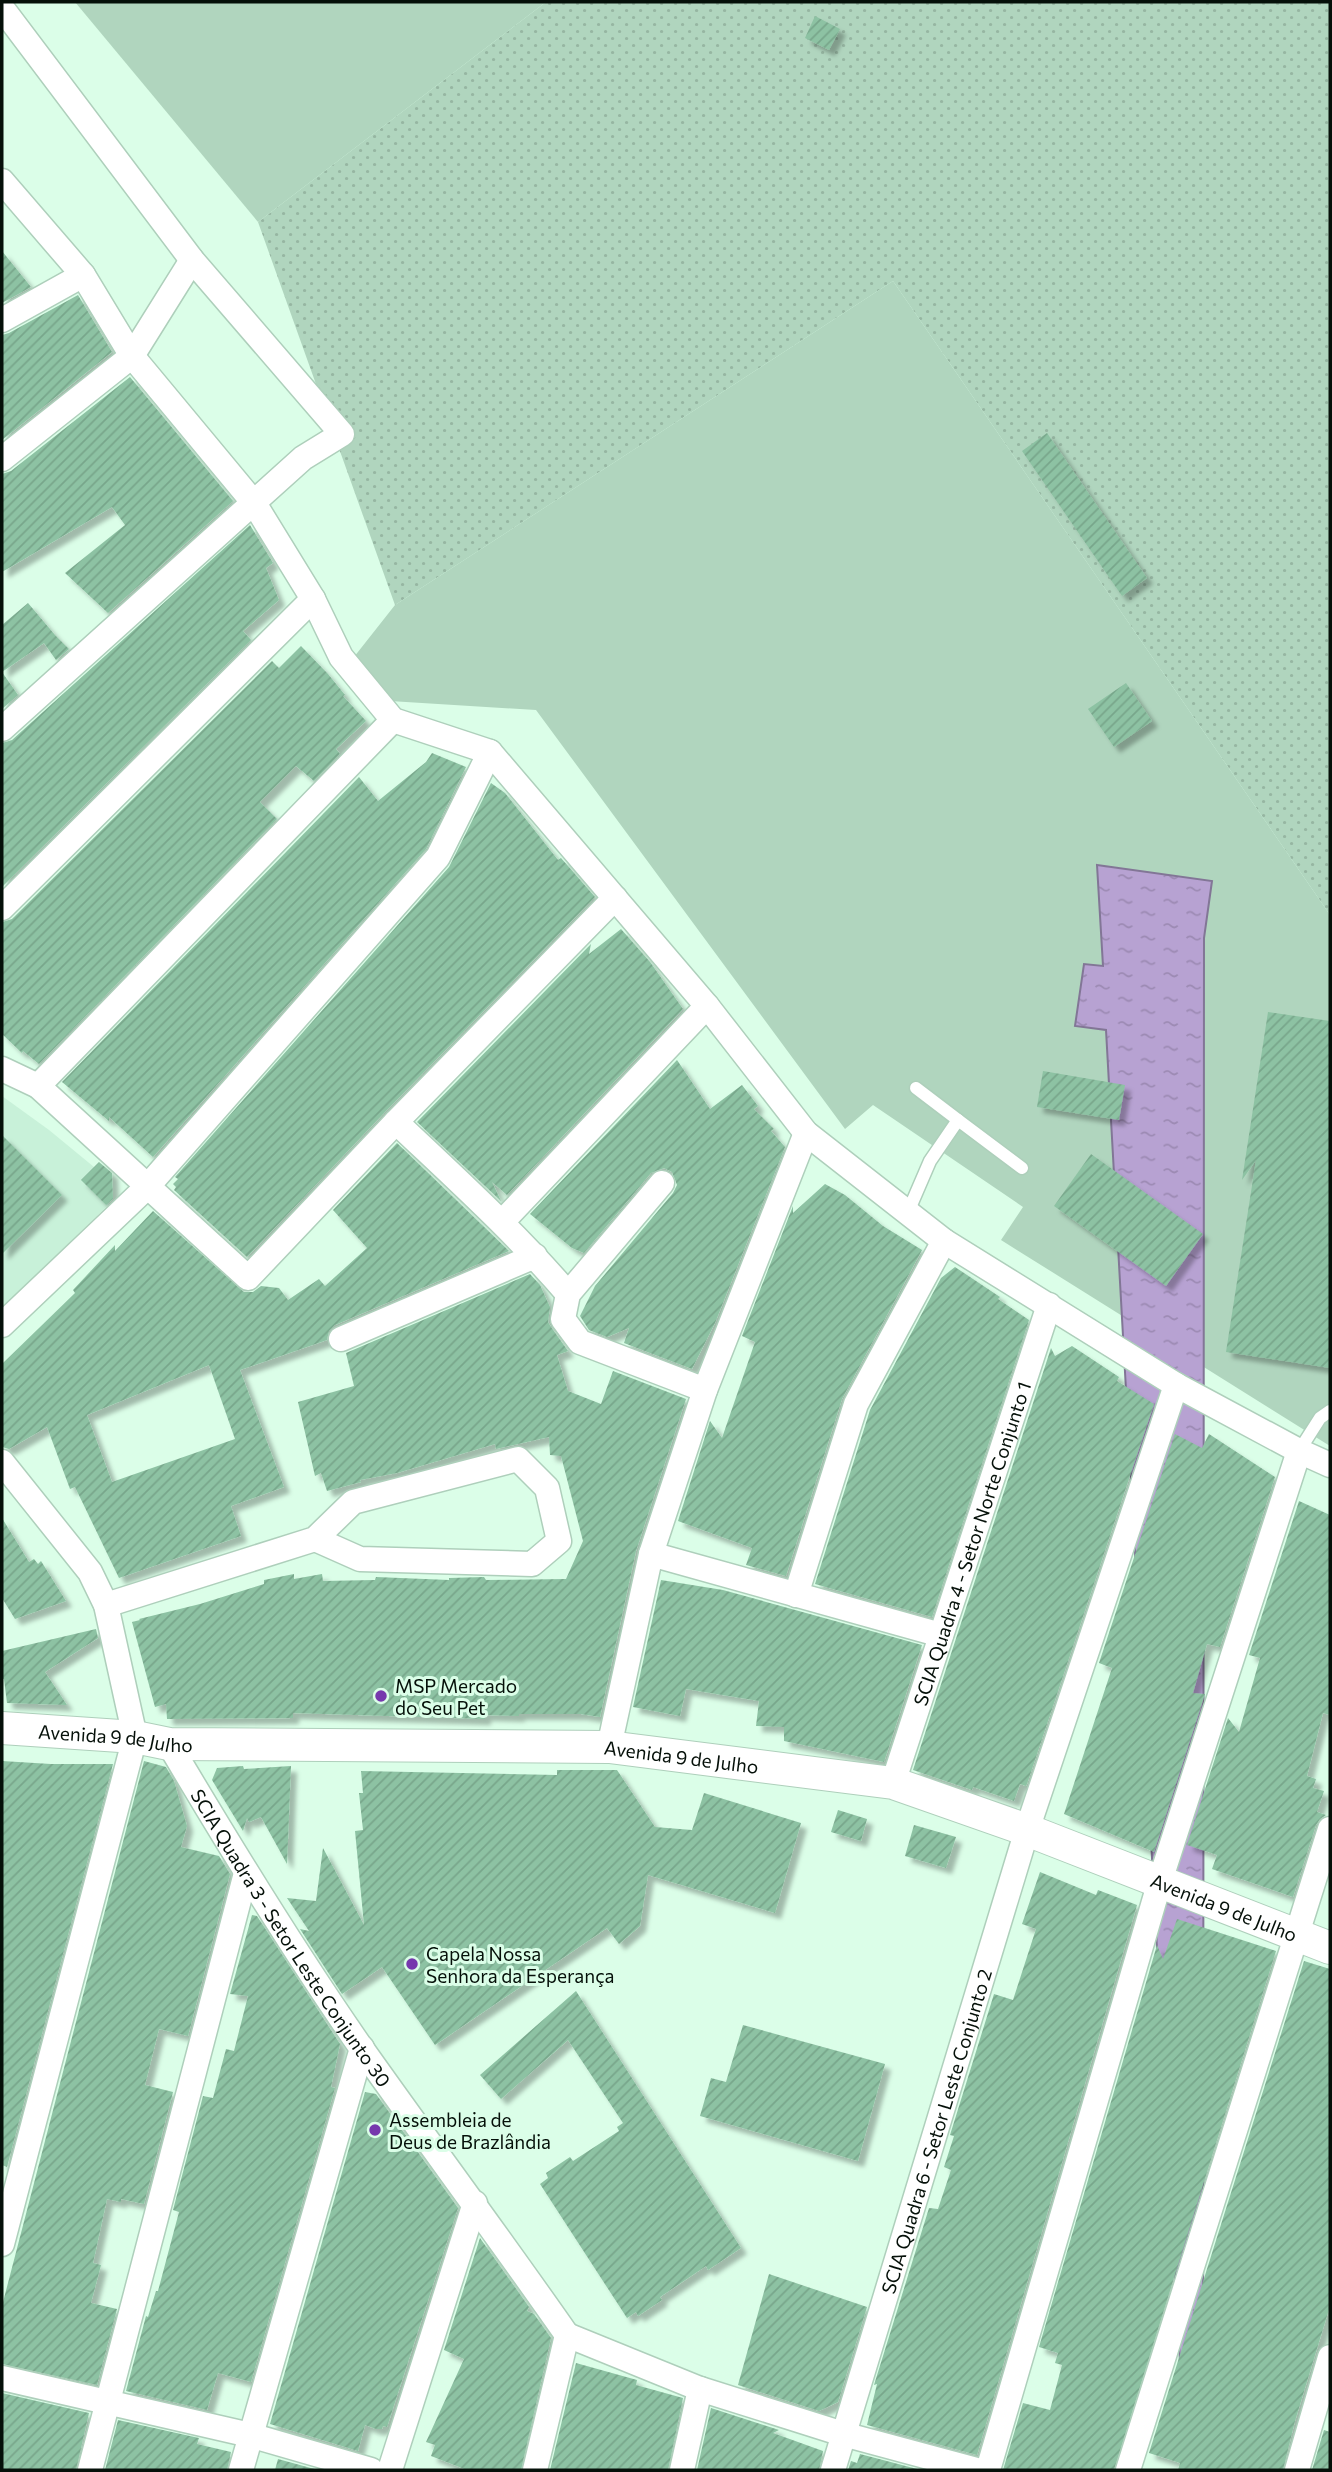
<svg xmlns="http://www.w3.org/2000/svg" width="1332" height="2472" viewBox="0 0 1332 2472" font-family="Commissioner,sans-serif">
  <defs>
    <pattern id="grass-dots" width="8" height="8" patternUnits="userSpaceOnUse" patternTransform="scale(1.75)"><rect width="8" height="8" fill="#b0d5be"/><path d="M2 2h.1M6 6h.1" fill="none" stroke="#96b6a2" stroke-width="1.8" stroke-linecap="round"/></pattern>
    <pattern id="water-ripples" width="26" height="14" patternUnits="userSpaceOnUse" patternTransform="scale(1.75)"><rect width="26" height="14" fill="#b7a2d2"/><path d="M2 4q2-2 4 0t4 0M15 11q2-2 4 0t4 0" fill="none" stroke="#9c8ab3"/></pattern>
    <pattern id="building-hatch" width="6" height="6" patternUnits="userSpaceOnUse" patternTransform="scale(1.75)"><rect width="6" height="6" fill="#8dc2a3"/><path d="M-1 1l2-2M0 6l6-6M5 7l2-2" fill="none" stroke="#78a68b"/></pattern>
    <filter id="shadow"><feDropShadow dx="6" dy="6" stdDeviation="2" flood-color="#0004"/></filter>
  </defs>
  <rect width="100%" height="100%" fill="#dbfee8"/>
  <path fill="#c8f1d9" d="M 2,1096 L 49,1130 L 111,1181 L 110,1203 L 2,1308 Z"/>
  <path fill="url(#grass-dots)" d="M 546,2 L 1330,2 L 1330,915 L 893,281 L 395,605 L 258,222 Z"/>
  <g fill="#b0d5be">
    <path d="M 75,2 L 546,2 L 258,222 Z"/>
    <path d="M 893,281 L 1330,915 L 1330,1446 L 1001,1240 L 1023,1207 L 873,1105 L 845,1129 L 536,710 L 390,701 L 354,657 L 395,605 Z"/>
  </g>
  <path fill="url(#water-ripples)" stroke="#827696" stroke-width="2" d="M 1097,865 L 1212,881 L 1204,938 L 1203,2470 L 1186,2470 L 1106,1030 L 1075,1026 L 1084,964 L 1103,966 Z"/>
  <g fill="url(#building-hatch)" fill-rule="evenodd" filter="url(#shadow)">
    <path d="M 815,16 L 840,29 L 829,50 L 805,38 Z"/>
    <path d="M 2,251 L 31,287 L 2,303 Z"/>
    <path d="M 78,295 L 112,352 L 2,440 L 2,335 L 9,333 Z"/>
    <path d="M 130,377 L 233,501 L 108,613 L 65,573 L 125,525 L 112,507 L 2,572 L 2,474 L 11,471 Z"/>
    <path d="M 1047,433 L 1147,578 L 1122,596 L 1022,451 Z"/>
    <path d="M 250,525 L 273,563 L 266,568 L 279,600 L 243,631 L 251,640 L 2,887 L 2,743 L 12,740 Z"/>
    <path d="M 28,603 L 55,635 L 69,649 L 56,660 L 44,643 L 2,672 L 18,695 L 2,709 L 2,625 Z"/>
    <path d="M 301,646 L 328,674 L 345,695 L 343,696 L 366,721 L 336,749 L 340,754 L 314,781 L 296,766 L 260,802 L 277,819 L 39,1064 L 23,1051 L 22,1053 L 2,1034 L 2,922 L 12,919 L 272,661 L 279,668 Z"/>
    <path d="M 1126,683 L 1152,721 L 1114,747 L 1088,709 Z"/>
    <path d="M 432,753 L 466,767 L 426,849 L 153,1157 L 109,1117 L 109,1121 L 62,1082 L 359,777 L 378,801 L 426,762 Z"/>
    <path d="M 491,783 L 505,793 L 558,860 L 561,858 L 595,897 L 385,1112 L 247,1257 L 174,1190 L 176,1187 L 173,1184 L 178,1179 L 175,1177 L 449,867 Z"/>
    <path d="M 621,929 L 650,962 L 683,1009 L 507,1195 L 492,1182 L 501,1201 L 417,1122 L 591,944 L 589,954 Z"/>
    <path d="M 1268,1012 L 1330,1021 L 1330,1368 L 1226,1352 L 1256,1160 L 1242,1180 Z"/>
    <path d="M 677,1060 L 710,1109 L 742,1085 L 758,1106 L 754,1109 L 774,1129 L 771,1131 L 785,1147 L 715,1323 L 692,1369 L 624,1343 L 629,1328 L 607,1337 L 589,1330 L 580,1316 L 595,1286 L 673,1193 L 677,1185 L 672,1172 L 664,1168 L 651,1173 L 584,1253 L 572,1248 L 530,1214 Z"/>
    <path d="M 1043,1071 L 1125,1085 L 1119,1120 L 1037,1107 Z"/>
    <path d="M 2,1135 L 62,1195 L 2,1254 Z"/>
    <path d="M 397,1143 L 509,1251 L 335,1325 L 329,1331 L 327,1340 L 240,1370 L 284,1487 L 231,1506 L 241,1536 L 119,1578 L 75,1487 L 70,1489 L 47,1427 L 9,1449 L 2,1447 L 2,1364 L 75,1293 L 73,1290 L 115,1245 L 115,1251 L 153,1211 L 244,1292 L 253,1292 L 261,1286 L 279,1288 L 288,1300 L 319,1279 L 325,1286 L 367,1248 L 333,1210 ZM 209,1365 L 235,1439 L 112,1482 L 87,1415 Z"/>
    <path d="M 1091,1154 L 1203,1234 L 1166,1286 L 1054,1206 Z"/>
    <path d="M 99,1162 L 112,1173 L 113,1199 L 106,1205 L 81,1180 Z"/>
    <path d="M 825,1184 L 845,1195 L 883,1226 L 922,1250 L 842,1399 L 786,1576 L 746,1565 L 752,1548 L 678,1521 L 710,1421 L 722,1438 L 755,1342 L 742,1336 L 793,1206 L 793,1213 Z"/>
    <path d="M 955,1267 L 1000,1297 L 998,1299 L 1029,1320 L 932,1617 L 815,1584 L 870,1410 L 941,1278 Z"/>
    <path d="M 530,1274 L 540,1285 L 550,1307 L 548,1322 L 551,1327 L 568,1351 L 557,1355 L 568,1391 L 601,1404 L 613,1371 L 686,1399 L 636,1551 L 600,1717 L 581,1714 L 519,1714 L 519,1716 L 485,1715 L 485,1719 L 293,1713 L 293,1718 L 167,1719 L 166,1704 L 155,1707 L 132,1622 L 140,1620 L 139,1619 L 200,1604 L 264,1584 L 264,1580 L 294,1574 L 294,1579 L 322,1574 L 323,1581 L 375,1580 L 376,1577 L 449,1580 L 449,1578 L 484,1577 L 486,1580 L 566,1579 L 583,1541 L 561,1456 L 550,1455 L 549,1437 L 496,1449 L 495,1444 L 397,1473 L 360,1480 L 361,1482 L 327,1491 L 321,1473 L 315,1476 L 298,1402 L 354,1386 L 346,1353 Z"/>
    <path d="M 1072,1346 L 1119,1377 L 1117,1381 L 1154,1404 L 1027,1784 L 1026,1786 L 1020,1784 L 1014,1801 L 973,1787 L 972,1790 L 913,1770 L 1051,1348 L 1055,1356 Z"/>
    <path d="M 1175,1434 L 1202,1448 L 1209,1434 L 1275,1477 L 1220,1647 L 1207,1644 L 1193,1693 L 1205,1694 L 1154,1852 L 1064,1814 L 1112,1668 L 1099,1663 Z"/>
    <path d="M 1299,1501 L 1330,1515 L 1330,1715 L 1323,1713 L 1307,1776 L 1316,1779 L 1313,1788 L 1324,1791 L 1317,1812 L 1326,1815 L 1320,1819 L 1316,1825 L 1293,1897 L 1212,1869 L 1217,1855 L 1187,1845 L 1228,1718 L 1239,1732 L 1260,1658 L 1249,1655 Z"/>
    <path d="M 2,1518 L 29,1562 L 34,1559 L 38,1564 L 41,1561 L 66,1601 L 15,1619 L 2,1598 Z"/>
    <path d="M 661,1580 L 723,1590 L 922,1645 L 884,1762 L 784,1741 L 784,1727 L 756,1726 L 759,1701 L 686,1689 L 680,1716 L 633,1707 Z"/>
    <path d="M 96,1629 L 98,1638 L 45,1672 L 67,1705 L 7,1703 L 4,1679 L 2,1679 L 2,1651 Z"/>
    <path d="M 2,1761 L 51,1764 L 113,1764 L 7,2167 L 2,2165 Z"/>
    <path d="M 144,1761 L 166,1767 L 174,1781 L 187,1826 L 181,1847 L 219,1856 L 230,1874 L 188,2036 L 159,2029 L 145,2085 L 173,2092 L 144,2204 L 121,2199 L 121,2202 L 107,2199 L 93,2263 L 101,2265 L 91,2303 L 117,2309 L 97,2385 L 2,2364 L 2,2306 Z"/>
    <path d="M 243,1766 L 244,1769 L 291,1766 L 287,1864 L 261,1817 L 249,1822 L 247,1818 L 243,1831 L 212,1780 L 217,1768 Z"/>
    <path d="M 557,1770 L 617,1770 L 655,1827 L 692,1830 L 704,1793 L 801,1823 L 775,1913 L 648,1875 L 640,1926 L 619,1944 L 607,1928 L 435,2045 L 382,1967 L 342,1994 L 300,1929 L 309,1931 L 287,1898 L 316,1901 L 323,1848 L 364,1925 L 355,1831 L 363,1830 L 359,1793 L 363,1793 L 361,1771 L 557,1775 Z"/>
    <path d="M 838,1810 L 867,1819 L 861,1841 L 831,1832 Z"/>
    <path d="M 914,1825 L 956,1837 L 946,1868 L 905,1856 Z"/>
    <path d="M 1040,1872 L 1096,1895 L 1098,1890 L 1137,1905 L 977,2455 L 867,2425 L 877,2384 L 874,2385 L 929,2208 L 938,2209 L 951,2170 L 944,2167 L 954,2136 L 950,2135 L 994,1994 L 1013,2000 L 1036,1929 L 1022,1924 Z"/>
    <path d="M 252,1915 L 257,1916 L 340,2044 L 331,2087 L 335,2088 L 251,2382 L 218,2373 L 207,2410 L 126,2391 L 146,2316 L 148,2317 L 156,2291 L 158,2291 L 179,2212 L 173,2210 L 203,2096 L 213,2098 L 226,2049 L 234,2051 L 248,1996 L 230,1994 Z"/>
    <path d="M 1177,1919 L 1276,1951 L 1114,2470 L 1003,2470 L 1023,2403 L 1050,2410 L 1062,2365 L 1055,2363 L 1058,2353 L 1039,2347 L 1157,1945 L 1163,1959 Z"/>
    <path d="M 1304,1961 L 1330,1969 L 1330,2306 L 1295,2421 L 1283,2470 L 1178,2470 L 1180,2463 L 1149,2453 Z"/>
    <path d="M 576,1991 L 741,2248 L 708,2270 L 706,2266 L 660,2297 L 662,2300 L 638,2316 L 636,2312 L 627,2318 L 540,2184 L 548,2178 L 546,2173 L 570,2157 L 573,2161 L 619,2131 L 617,2127 L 623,2123 L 568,2040 L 501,2099 L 480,2075 Z"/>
    <path d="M 743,2025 L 885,2064 L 858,2161 L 700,2116 L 711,2078 L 726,2082 Z"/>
    <path d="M 365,2092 L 376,2094 L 458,2208 L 387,2427 L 383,2426 L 382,2429 L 376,2429 L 365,2425 L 358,2451 L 270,2424 Z"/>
    <path d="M 480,2238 L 529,2307 L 527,2311 L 534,2314 L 551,2338 L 521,2470 L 467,2470 L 431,2456 L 435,2445 L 426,2442 L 464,2359 L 444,2350 Z"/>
    <path d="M 769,2274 L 867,2307 L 838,2402 L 819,2411 L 738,2385 Z"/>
    <path d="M 576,2363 L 637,2380 L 636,2385 L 683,2398 L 668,2470 L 550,2470 Z"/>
    <path d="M 2,2393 L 89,2413 L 76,2470 L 2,2470 Z"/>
    <path d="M 711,2408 L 779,2430 L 773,2433 L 823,2451 L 819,2470 L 697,2470 Z"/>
    <path d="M 118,2420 L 199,2438 L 197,2444 L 231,2452 L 227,2470 L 105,2470 Z"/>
    <path d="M 1324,2430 L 1330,2432 L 1330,2470 L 1312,2470 Z"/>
    <path d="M 860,2454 L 921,2470 L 848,2470 L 851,2461 L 857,2463 Z"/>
    <path d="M 278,2459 L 318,2470 L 275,2470 Z"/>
  </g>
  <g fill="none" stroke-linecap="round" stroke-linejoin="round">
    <g stroke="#aecfbb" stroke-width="15">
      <g id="service">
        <path d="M 916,1088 L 958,1120"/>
        <path d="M 908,1212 L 930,1161 L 958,1120 L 1022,1168"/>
        <path d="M 1299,1451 L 1320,1418 L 1330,1411"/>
      </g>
    </g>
    <g stroke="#aecfbb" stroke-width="27">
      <g id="minor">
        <path d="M 2,8 L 192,260 L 342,434 L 303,458 L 2,729"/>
        <path d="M 2,181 L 83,275 L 132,356 L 254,503 L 313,599 L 341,657 L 393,720 L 490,752 L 707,1006 L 806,1133 L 944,1241 L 1176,1385 L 1299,1451 L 1330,1465"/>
        <path d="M 2,320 L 83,275"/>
        <path d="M 2,459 L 132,356 L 192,260"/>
        <path d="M 2,908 L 313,599"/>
        <path d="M 2,1069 L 38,1086 L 248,1278 L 396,1122 L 615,898"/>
        <path d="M 38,1086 L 393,720"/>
        <path d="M 396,1122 C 455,1178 515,1232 568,1294"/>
        <path d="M 662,1183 L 568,1294 L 563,1319 L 580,1342 L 705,1390"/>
        <path d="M 502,1222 L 707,1006"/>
        <path d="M 2,1325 L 147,1187 L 438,857 L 490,752"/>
        <path d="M 341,1339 L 535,1256"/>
        <path d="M 2,1462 L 90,1572 L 106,1605 L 135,1737 L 2,2244"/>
        <path d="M 651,1554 L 941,1635"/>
        <path d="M 796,1595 L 856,1404 L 944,1241"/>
        <path d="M 106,1605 L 315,1539 L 360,1559 L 532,1564 L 559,1541 L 547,1488 L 518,1459 L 353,1502 L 315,1539"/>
        <path id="s1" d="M 169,1744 C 230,1847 293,1950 362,2049 C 430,2145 500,2239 567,2335"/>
        <path d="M 609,1747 L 651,1554 L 705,1390 L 806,1133"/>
        <path id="s2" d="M 893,1783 L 1049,1305"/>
        <path d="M 567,2335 L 700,2389 L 843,2434 L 977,2470"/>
        <path d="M 2,2378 L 250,2435 L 371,2470"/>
        <path d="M 90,2470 L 246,1873"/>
        <path d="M 241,2470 L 362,2048"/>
        <path d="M 390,2470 L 475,2203"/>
        <path d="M 535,2470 L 567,2335"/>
        <path d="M 682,2470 L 700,2389"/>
        <path id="s3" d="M 833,2470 L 1027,1830 L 1176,1385"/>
        <path d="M 988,2470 L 1160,1881 L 1299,1451"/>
        <path d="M 1128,2470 L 1330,1829"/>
        <path d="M 1297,2470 L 1330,2357"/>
      </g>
    </g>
    <g stroke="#aecfbb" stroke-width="34">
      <g id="tertiary">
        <path id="s4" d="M 2,1728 L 135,1737 L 169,1744 L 609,1747 L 893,1783 L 1027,1830 L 1330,1948"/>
      </g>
    </g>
    <use href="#service" stroke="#fff" stroke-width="12"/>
    <use href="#minor" stroke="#fff" stroke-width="24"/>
    <use href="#tertiary" stroke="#fff" stroke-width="32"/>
  </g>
  <g fill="#7638ad" stroke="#dbfee8" stroke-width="2.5">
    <circle cx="381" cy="1696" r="7"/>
    <circle cx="412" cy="1964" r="7"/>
    <circle cx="375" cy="2130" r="7"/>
  </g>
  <g text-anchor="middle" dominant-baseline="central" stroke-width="6" stroke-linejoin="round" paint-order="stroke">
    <g font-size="19" fill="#051009" stroke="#dbfee8">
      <text stroke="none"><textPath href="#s2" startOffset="252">SCIA Quadra 4 - Setor Norte Conjunto 1</textPath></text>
      <text stroke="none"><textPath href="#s4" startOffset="114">Avenida 9 de Julho</textPath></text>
      <text stroke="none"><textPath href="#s4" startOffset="681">Avenida 9 de Julho</textPath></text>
      <text stroke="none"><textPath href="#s4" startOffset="1248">Avenida 9 de Julho</textPath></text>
      <text stroke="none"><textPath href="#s1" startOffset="229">SCIA Quadra 3 - Setor Leste Conjunto 30</textPath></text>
      <text stroke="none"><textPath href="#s3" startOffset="354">SCIA Quadra 6 - Setor Leste Conjunto 2</textPath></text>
    </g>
    <g font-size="19" fill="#051009" stroke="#dbfee8" text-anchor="start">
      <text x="395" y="1685">MSP Mercado<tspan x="395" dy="22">do Seu Pet</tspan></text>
      <text x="426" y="1953">Capela Nossa<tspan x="426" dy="22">Senhora da Esperança</tspan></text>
      <text x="389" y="2119">Assembleia de<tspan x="389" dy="22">Deus de Brazlândia</tspan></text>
    </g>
  </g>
  <rect width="1332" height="2472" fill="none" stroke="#051009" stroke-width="7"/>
</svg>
